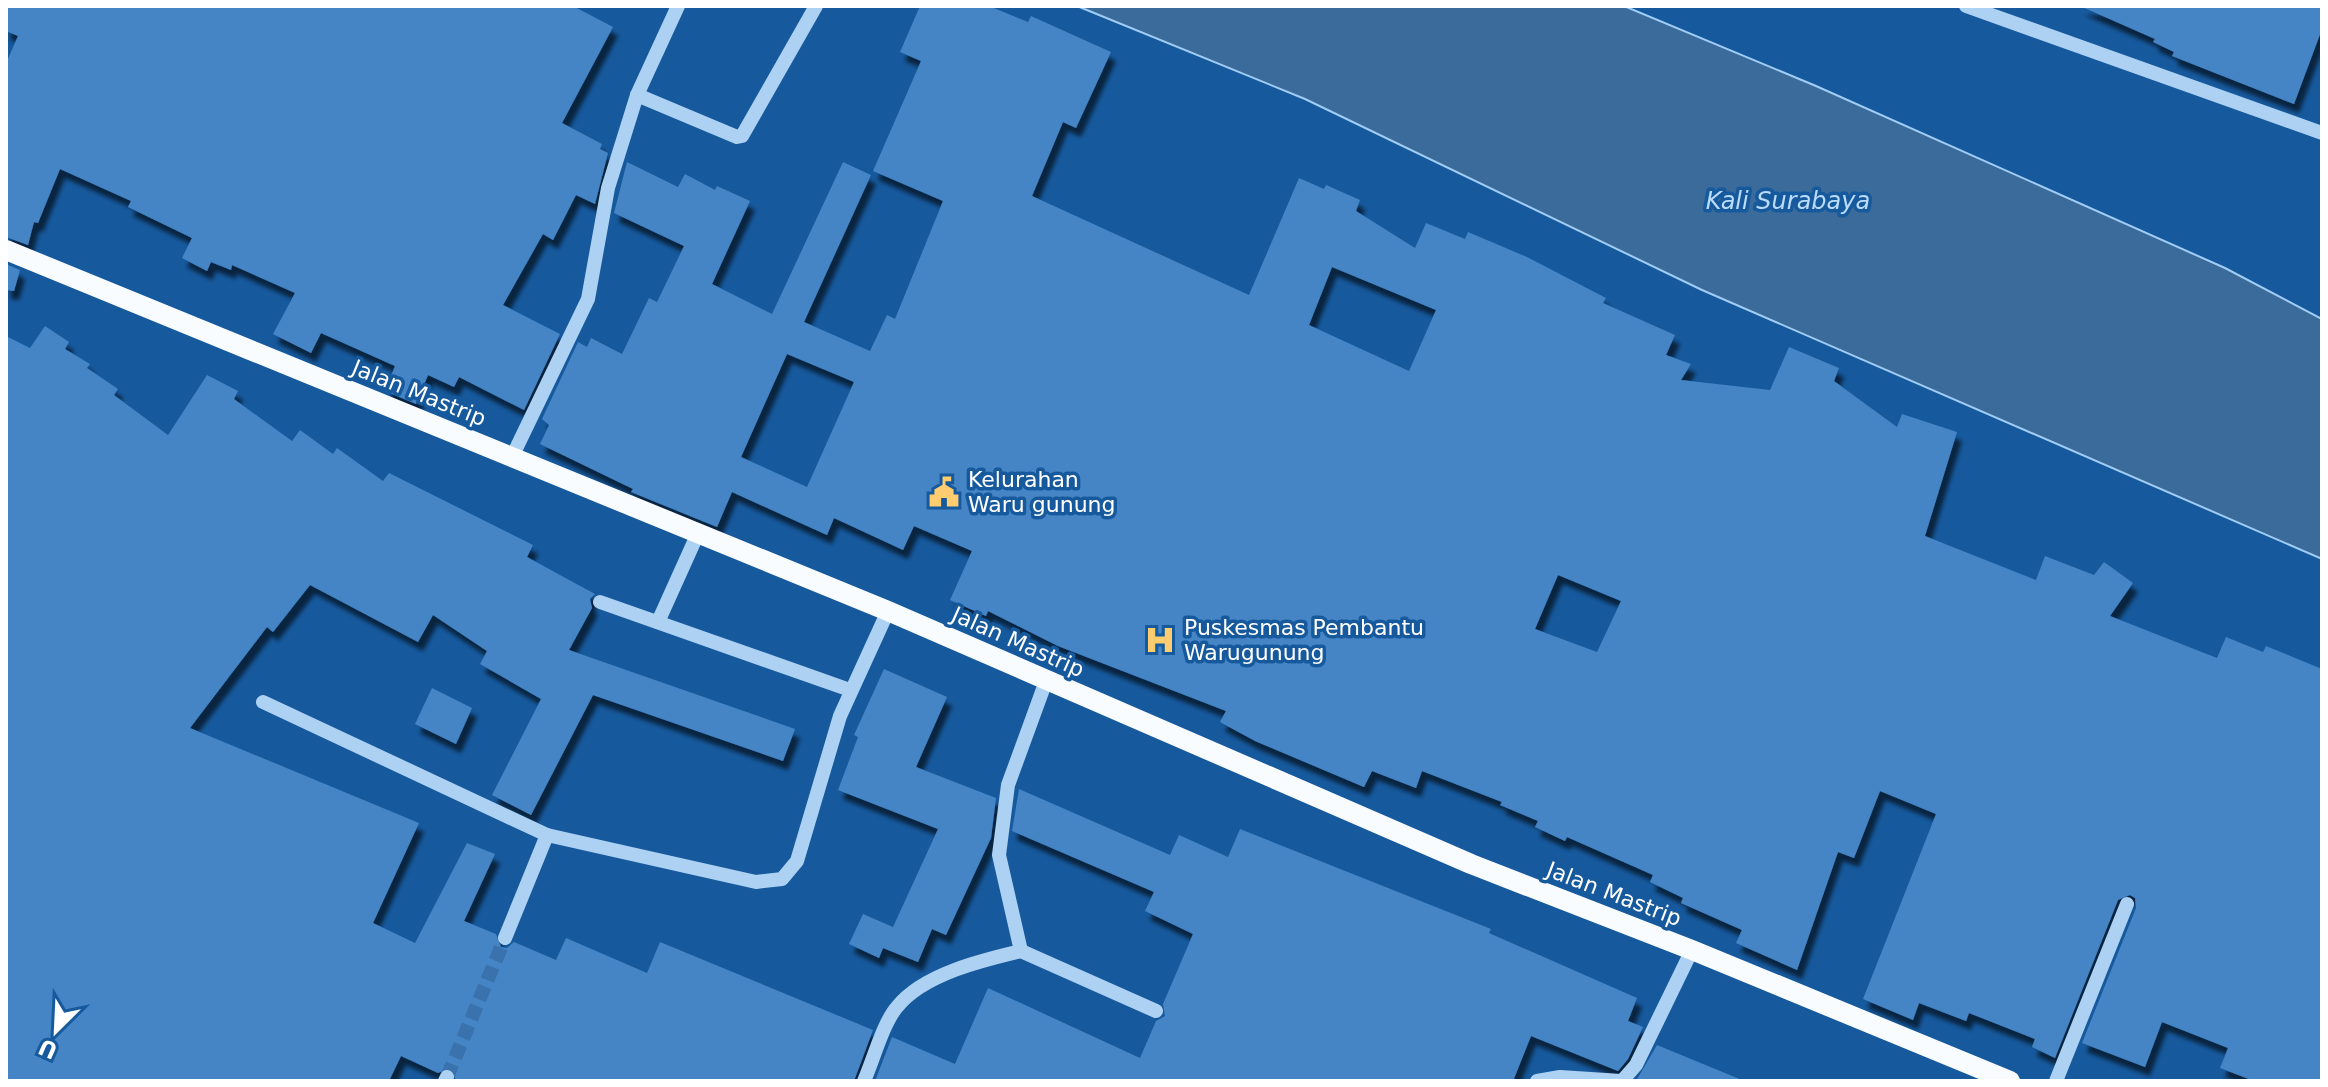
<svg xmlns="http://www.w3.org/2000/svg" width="2328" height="1087" viewBox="0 0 2328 1087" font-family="'DejaVu Sans',sans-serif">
  <defs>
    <filter id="shadow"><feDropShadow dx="5" dy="9" stdDeviation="2" flood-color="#0009"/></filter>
  </defs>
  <rect width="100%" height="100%" fill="#16599d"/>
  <path fill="#3b6b9b" stroke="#a0cdf5" stroke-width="2" d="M 1077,6 L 1624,6 L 1816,86 L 2225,268 L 2322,319 L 2322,559 L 1702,290 L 1305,99 Z"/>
  <g fill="#4485c5" fill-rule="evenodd" filter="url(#shadow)">
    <path d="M 6,6 L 573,6 L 613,27 L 562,123 L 602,144 L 600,149 L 608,153 L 595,204 L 576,195 L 553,240 L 543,234 L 503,305 L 560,334 L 524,410 L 459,377 L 454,387 L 428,375 L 416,404 L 385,391 L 395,366 L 321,333 L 311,353 L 273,334 L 295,293 L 232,265 L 231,270 L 211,262 L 207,271 L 182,258 L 192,238 L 128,207 L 131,201 L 60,169 L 38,223 L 34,222 L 28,245 L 6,237 L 6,63 L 18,36 L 6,31 Z"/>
    <path d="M 920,6 L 989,6 L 1028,22 L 1031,16 L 1111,52 L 1076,128 L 1063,122 L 1032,196 L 1249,295 L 1299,178 L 1324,189 L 1326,185 L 1360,200 L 1356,211 L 1415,248 L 1426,223 L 1465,239 L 1468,232 L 1527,257 L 1606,298 L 1603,303 L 1675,335 L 1666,355 L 1691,364 L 1681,380 L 1770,390 L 1789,347 L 1839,368 L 1834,381 L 1897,427 L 1902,414 L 1957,432 L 1925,536 L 2036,580 L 2045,556 L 2094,575 L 2104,562 L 2133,583 L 2110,616 L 2217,658 L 2226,637 L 2263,652 L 2266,646 L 2322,669 L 2322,1081 L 2254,1081 L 2220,1068 L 2228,1048 L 2162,1022 L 2145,1067 L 2082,1043 L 2136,908 L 2135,898 L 2130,895 L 2118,900 L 2055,1058 L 2032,1047 L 2035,1039 L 1969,1013 L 1966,1021 L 1919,1003 L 1913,1020 L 1863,999 L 1936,814 L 1880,791 L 1854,858 L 1838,852 L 1797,970 L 1736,943 L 1742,930 L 1681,903 L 1683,898 L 1650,882 L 1653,875 L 1567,837 L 1565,841 L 1535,827 L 1538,821 L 1500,805 L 1502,802 L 1422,771 L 1416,788 L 1372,771 L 1364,787 L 1255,741 L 1220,722 L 1226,711 L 1058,646 L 988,611 L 986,616 L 950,600 L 972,551 L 914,526 L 903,550 L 834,518 L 827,535 L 732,492 L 717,527 L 631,492 L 633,489 L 540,444 L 549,425 L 542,419 L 578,342 L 587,347 L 591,338 L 622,354 L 649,298 L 657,302 L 684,246 L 614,213 L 627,162 L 678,187 L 685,174 L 715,190 L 717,186 L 750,201 L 712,284 L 772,314 L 843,162 L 871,175 L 804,322 L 870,351 L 887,315 L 895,319 L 943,201 L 873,171 L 921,61 L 900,52 ZM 1332,267 L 1436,310 L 1409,371 L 1309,325 ZM 787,354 L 854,382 L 807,487 L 741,457 ZM 1558,575 L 1621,601 L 1597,652 L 1535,629 Z"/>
    <path d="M 2080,6 L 2322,6 L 2322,29 L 2294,104 L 2172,56 L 2174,52 L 2153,42 L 2155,39 Z"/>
    <path d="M 6,264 L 20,270 L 14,291 L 6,290 Z"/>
    <path d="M 45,326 L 69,342 L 65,349 L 90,364 L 87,368 L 118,389 L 114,395 L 168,435 L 207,375 L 238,391 L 234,399 L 292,441 L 300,430 L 333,454 L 337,448 L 383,481 L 389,473 L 533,545 L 527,557 L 595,594 L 590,599 L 592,608 L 569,650 L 795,729 L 783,761 L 593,695 L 531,815 L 492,795 L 541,699 L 480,664 L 487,651 L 433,615 L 418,642 L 310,585 L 273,632 L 267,627 L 190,728 L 419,823 L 373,923 L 415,943 L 467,843 L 495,854 L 464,921 L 496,934 L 501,947 L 507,948 L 514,942 L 556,960 L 566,938 L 647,973 L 660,942 L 873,1030 L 854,1081 L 456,1081 L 451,1068 L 438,1073 L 401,1056 L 389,1081 L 6,1081 L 6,336 L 30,348 Z"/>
    <path d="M 884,669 L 947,697 L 916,767 L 996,798 L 991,838 L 946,935 L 932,929 L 918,962 L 883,948 L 879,958 L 849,944 L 863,914 L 893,927 L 938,829 L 838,790 L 858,737 L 854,735 Z"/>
    <path d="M 432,688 L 472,708 L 456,744 L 415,724 Z"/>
    <path d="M 1019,789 L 1170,855 L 1179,835 L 1228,857 L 1240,829 L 1491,929 L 1489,933 L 1637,998 L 1628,1021 L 1643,1027 L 1628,1059 L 1618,1071 L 1531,1036 L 1513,1081 L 875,1081 L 892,1037 L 955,1064 L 988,988 L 1140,1058 L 1156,1021 L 1165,1016 L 1163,1004 L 1193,934 L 1145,911 L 1154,892 L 1012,831 Z"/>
    <path d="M 1657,1045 L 1742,1080 L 1742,1081 L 1636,1081 Z"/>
  </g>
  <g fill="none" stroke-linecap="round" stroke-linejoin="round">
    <path stroke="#3972ac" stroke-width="14" stroke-dasharray="14 7" stroke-linecap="butt" d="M 447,1077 L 505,938"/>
    <g stroke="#add1f3" stroke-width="14">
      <path d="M 1966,6 L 2322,133"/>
      <path d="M 637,95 L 737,137 L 742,136 L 816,6"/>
      <path d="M 512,457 L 588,299 L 608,188 L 637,95 L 678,6"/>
      <path d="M 600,602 L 850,690"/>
      <path d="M 658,622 L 699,531"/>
      <path d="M 263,702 L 547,835"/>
      <path d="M 505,938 L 547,835 L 756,882 L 782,879 L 797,861 L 840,716 L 888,611"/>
      <path d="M 1021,951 L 1156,1011"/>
      <path d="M 445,1081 L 447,1077"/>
      <path d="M 864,1081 C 873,1061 883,1023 897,1007 C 923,974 983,960 1021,951 L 999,855 L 1008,785 L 1046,681"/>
      <path d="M 1537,1081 L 1560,1077 L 1621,1081"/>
      <path d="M 1622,1081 L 1636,1065 L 1692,950"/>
      <path d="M 2056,1081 L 2127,904"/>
    </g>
    <path stroke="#f9fcff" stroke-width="20" d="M 6,250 L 888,611 L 1471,864 L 1692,950 L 2010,1081"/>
  </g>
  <defs>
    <g id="civic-bare" transform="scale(2.4)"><path d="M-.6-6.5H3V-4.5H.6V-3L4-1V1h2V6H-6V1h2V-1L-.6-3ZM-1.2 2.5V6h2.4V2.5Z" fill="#ffcd6f" stroke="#16599d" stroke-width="2.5" paint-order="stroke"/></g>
    <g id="hospital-bare" transform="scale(2.4)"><path d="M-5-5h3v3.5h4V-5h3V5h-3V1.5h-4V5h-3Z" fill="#ffcd6f" stroke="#16599d" stroke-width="2.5" paint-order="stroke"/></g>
  </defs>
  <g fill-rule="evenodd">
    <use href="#civic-bare" x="944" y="492"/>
    <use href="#hospital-bare" x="1160" y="640"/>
  </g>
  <g text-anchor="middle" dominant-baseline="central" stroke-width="7" stroke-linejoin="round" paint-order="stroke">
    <g font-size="22" fill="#fff" stroke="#16599d">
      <text transform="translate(419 393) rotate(22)">Jalan Mastrip</text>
      <text transform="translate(1018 642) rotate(24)">Jalan Mastrip</text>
      <text transform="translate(1614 894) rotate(21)">Jalan Mastrip</text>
    </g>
    <g font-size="22" fill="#fff" stroke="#16599d" text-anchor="start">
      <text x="968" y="479">Kelurahan<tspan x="968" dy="25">Waru gunung</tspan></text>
      <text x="1184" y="627">Puskesmas Pembantu<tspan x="1184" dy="25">Warugunung</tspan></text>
    </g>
    <g font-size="24" font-style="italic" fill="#badbf9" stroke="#16599d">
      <text x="1788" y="201">Kali Surabaya</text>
    </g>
  </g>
  <rect width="2328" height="1087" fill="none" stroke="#ffffff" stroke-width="16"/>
  <g transform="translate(56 1031) rotate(204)" stroke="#16599d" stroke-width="6" paint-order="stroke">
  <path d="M0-6L14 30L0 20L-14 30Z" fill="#ffffff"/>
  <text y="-12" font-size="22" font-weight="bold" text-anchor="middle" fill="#ffffff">U</text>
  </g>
</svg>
